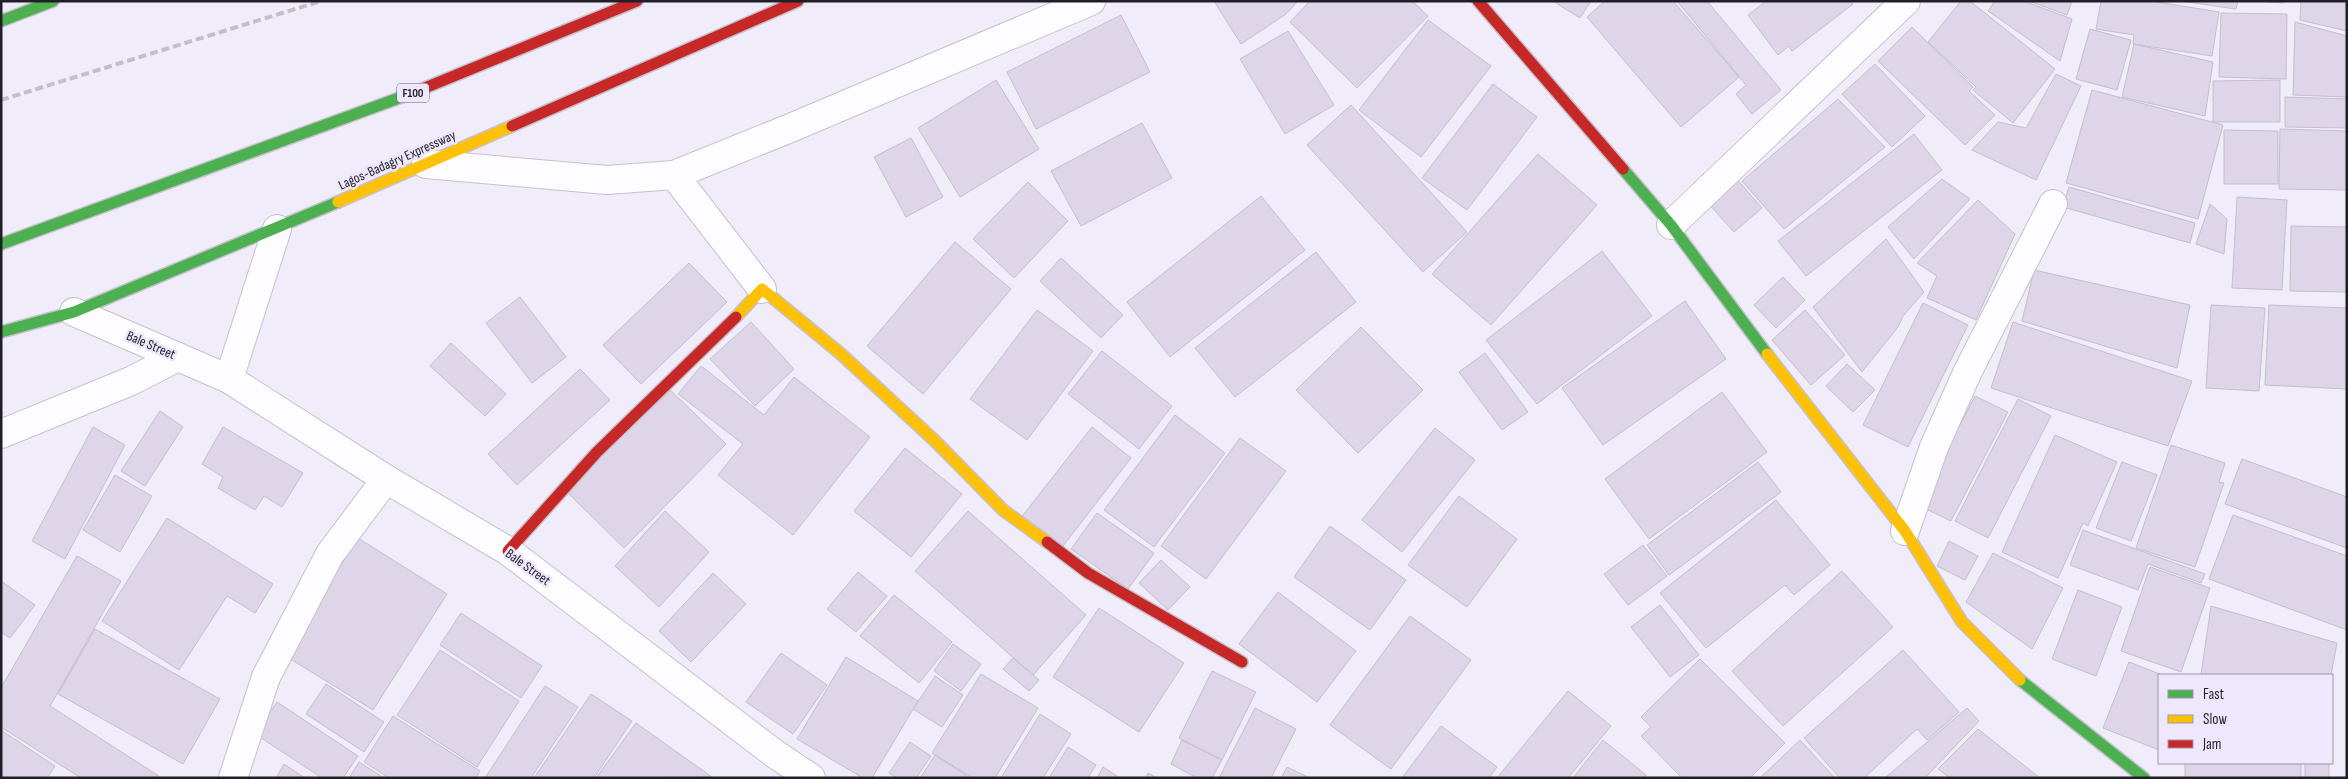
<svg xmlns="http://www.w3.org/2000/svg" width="2348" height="779" viewBox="0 0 2348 779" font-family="'Sofia Sans Condensed',sans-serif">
  <rect width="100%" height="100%" fill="#f0ecf9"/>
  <g fill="#ded5e8" stroke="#c3bec9">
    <path d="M 1214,1 L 1298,1 L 1286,14 L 1241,44 Z"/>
    <path d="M 1310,1 L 1412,1 L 1428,16 L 1357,88 L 1290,22 Z"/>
    <path d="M 1553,1 L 1591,1 L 1580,18 Z"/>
    <path d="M 1605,1 L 1673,1 L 1739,77 L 1681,127 L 1587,17 Z"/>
    <path d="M 1677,1 L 1707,1 L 1781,90 L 1752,114 L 1736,94 L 1746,85 Z"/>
    <path d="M 1766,1 L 1851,1 L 1853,4 L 1792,51 L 1789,46 L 1778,55 L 1748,15 Z"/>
    <path d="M 1961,1 L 1970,1 L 2055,69 L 2013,123 L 1973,90 L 1976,87 L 1928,42 Z"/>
    <path d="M 1995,1 L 2024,1 L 2072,19 L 2060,61 L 1988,11 Z"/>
    <path d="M 2029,1 L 2072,1 L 2067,15 Z"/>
    <path d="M 2101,1 L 2151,1 L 2219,12 L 2212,56 L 2133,44 L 2134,35 L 2096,29 Z"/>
    <path d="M 2180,1 L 2238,1 L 2236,9 Z"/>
    <path d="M 2257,1 L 2283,1 L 2283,3 Z"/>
    <path d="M 2301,1 L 2347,1 L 2347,31 L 2300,20 Z"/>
    <path d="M 2221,13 L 2287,14 L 2286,79 L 2219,77 Z"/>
    <path d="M 1121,15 L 1150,72 L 1036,129 L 1007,72 Z"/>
    <path d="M 1428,20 L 1491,66 L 1421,157 L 1359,110 Z"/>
    <path d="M 2295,22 L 2347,36 L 2347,97 L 2293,95 Z"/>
    <path d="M 1912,27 L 1973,87 L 1969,91 L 1995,115 L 1965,145 L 1878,61 Z"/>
    <path d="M 2090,29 L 2131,40 L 2117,90 L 2076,79 Z"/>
    <path d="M 1288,31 L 1334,105 L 1285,134 L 1240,59 Z"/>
    <path d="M 2134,44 L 2213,62 L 2205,116 L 2122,97 Z"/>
    <path d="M 1875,64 L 1925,116 L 1892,147 L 1842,94 Z"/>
    <path d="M 2056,74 L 2081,86 L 2036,180 L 1972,150 L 1998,122 L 2026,128 Z"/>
    <path d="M 996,80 L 1039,149 L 960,197 L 918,128 Z"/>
    <path d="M 2280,80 L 2280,122 L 2213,122 L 2213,81 Z"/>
    <path d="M 1493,84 L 1537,117 L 1467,210 L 1422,178 Z"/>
    <path d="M 2092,90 L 2223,125 L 2198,219 L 2066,183 Z"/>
    <path d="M 2285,97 L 2347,99 L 2347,128 L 2285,127 Z"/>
    <path d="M 1838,99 L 1885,147 L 1784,229 L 1742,181 Z"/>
    <path d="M 1351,105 L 1467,232 L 1423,272 L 1307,145 Z"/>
    <path d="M 1142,123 L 1172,178 L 1081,226 L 1051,171 Z"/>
    <path d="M 2280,129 L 2347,131 L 2347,190 L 2279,189 Z"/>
    <path d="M 2224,130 L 2278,131 L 2278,184 L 2224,184 Z"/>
    <path d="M 1914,134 L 1942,170 L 1806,276 L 1778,241 Z"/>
    <path d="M 911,138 L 943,197 L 906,217 L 874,157 Z"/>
    <path d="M 1538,154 L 1597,205 L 1491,325 L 1432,274 Z"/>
    <path d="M 1735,177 L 1762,208 L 1734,232 L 1706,201 Z"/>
    <path d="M 1942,179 L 1970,199 L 1914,259 L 1888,227 Z"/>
    <path d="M 1028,182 L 1068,221 L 1014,278 L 973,239 Z"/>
    <path d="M 2069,187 L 2195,223 L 2190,243 L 2063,207 Z"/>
    <path d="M 1261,196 L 1305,250 L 1170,357 L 1127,302 Z"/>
    <path d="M 2237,197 L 2287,200 L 2282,290 L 2232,288 Z"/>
    <path d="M 1978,200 L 2015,234 L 1976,320 L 1927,298 L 1937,276 L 1917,263 Z"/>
    <path d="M 2210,204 L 2227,219 L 2224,254 L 2196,244 Z"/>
    <path d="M 2291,226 L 2347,227 L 2347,292 L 2290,291 Z"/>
    <path d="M 1886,239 L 1924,292 L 1903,316 L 1898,327 L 1862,372 L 1813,307 Z"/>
    <path d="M 955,242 L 1011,289 L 923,394 L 867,346 Z"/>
    <path d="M 1602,251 L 1652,316 L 1537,404 L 1486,340 Z"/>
    <path d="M 1316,252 L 1356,302 L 1235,397 L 1195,348 Z"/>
    <path d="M 1061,258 L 1123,315 L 1101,338 L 1040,281 Z"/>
    <path d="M 689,263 L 727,302 L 641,384 L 603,345 Z"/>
    <path d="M 2034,270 L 2190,305 L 2177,368 L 2022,321 Z"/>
    <path d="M 1783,277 L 1805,300 L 1776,328 L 1754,305 Z"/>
    <path d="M 520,297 L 566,357 L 532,383 L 486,323 Z"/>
    <path d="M 1685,301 L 1726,359 L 1603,445 L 1562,388 Z"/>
    <path d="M 1923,303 L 1968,325 L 1908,447 L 1863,425 Z"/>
    <path d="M 2211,305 L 2265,308 L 2259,391 L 2206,388 Z"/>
    <path d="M 2269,305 L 2347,308 L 2347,389 L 2265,385 Z"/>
    <path d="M 1037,310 L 1093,351 L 1027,440 L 970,399 Z"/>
    <path d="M 1805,310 L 1845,355 L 1811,385 L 1772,340 Z"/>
    <path d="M 751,322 L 794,369 L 755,406 L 710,359 Z"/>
    <path d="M 2013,322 L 2192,381 L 2168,446 L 1991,388 Z"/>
    <path d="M 1361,327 L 1423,390 L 1358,453 L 1296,390 Z"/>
    <path d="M 451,343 L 506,394 L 485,416 L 430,366 Z"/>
    <path d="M 1102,351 L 1172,406 L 1139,449 L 1068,394 Z"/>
    <path d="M 1485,353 L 1528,412 L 1502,430 L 1459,372 Z"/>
    <path d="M 1847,364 L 1875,390 L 1853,412 L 1826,386 Z"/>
    <path d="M 701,366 L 764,415 L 794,377 L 870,437 L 793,535 L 718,475 L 743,444 L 678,394 Z"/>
    <path d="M 580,369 L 610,400 L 517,485 L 488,454 Z"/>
    <path d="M 667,387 L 726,444 L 624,548 L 566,491 Z"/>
    <path d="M 1722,392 L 1767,452 L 1649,539 L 1605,479 Z"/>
    <path d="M 1975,396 L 2008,412 L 1951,521 L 1918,505 Z"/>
    <path d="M 2018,399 L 2051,416 L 1988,538 L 1955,521 Z"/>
    <path d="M 160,411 L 183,427 L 145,486 L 121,471 Z"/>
    <path d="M 1175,415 L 1225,453 L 1154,547 L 1104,510 Z"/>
    <path d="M 93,427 L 125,445 L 65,559 L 32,541 Z"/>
    <path d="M 223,427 L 303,473 L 282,507 L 264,496 L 255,510 L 218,488 L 223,477 L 202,464 Z"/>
    <path d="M 1092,427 L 1131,458 L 1060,550 L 1020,519 Z"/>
    <path d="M 1435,428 L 1475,460 L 1402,552 L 1362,520 Z"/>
    <path d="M 2055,435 L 2117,462 L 2088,526 L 2083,523 L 2058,578 L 2002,552 Z"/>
    <path d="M 1240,438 L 1286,471 L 1206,579 L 1161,546 Z"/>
    <path d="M 2171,445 L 2225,463 L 2219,482 L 2224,483 L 2195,567 L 2136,548 Z"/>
    <path d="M 905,448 L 962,494 L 911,557 L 854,511 Z"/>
    <path d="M 2242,459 L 2347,497 L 2347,548 L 2225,504 Z"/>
    <path d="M 1758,462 L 1781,492 L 1669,575 L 1647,545 Z"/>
    <path d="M 2122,462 L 2157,475 L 2131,541 L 2096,528 Z"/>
    <path d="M 115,475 L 152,496 L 120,552 L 83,530 Z"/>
    <path d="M 1459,496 L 1517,539 L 1467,607 L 1408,565 Z"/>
    <path d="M 1776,500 L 1830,565 L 1794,595 L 1785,585 L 1706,648 L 1660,593 Z"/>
    <path d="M 665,511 L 709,552 L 659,607 L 615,566 Z"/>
    <path d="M 968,511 L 1086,615 L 1033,675 L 915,571 Z"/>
    <path d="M 1097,513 L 1154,553 L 1128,589 L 1071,549 Z"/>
    <path d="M 2233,515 L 2347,556 L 2347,630 L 2209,579 Z"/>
    <path d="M 167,518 L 273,584 L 255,613 L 227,596 L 179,670 L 102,621 Z"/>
    <path d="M 1330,526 L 1406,580 L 1370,630 L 1294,577 Z"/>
    <path d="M 2083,530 L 2205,574 L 2201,583 L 2148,564 L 2138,590 L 2070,565 Z"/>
    <path d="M 358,538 L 447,594 L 373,710 L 284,655 Z"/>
    <path d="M 1949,541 L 1978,556 L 1965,580 L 1937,566 Z"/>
    <path d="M 1643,545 L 1667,576 L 1628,605 L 1604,574 Z"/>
    <path d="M 1993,553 L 2063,588 L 2032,649 L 1966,602 Z"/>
    <path d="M 77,556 L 121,581 L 50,706 L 162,778 L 81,778 L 1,727 L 1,688 Z"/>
    <path d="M 1161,560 L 1190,587 L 1168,610 L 1139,583 Z"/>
    <path d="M 2150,567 L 2210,588 L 2181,672 L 2121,651 Z"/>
    <path d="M 1842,571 L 1893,627 L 1783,726 L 1732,671 Z"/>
    <path d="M 858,572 L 887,596 L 856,632 L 827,609 Z"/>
    <path d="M 713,573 L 746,604 L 691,662 L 659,631 Z"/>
    <path d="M 1,581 L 35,605 L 10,638 L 1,632 Z"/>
    <path d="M 2078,590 L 2122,607 L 2096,676 L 2052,659 Z"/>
    <path d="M 1278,592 L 1356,651 L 1317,702 L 1239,644 Z"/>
    <path d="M 894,595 L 952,642 L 919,683 L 860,636 Z"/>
    <path d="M 1660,605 L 1699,655 L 1670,677 L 1631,627 Z"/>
    <path d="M 2211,606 L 2337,643 L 2331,675 L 2201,675 Z"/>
    <path d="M 1099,608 L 1184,663 L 1139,732 L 1053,677 Z"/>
    <path d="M 461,613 L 542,666 L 521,698 L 440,645 Z"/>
    <path d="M 1410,616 L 1471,660 L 1391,769 L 1330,725 Z"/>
    <path d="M 95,629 L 220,699 L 183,764 L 58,694 Z"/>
    <path d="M 953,644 L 981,664 L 961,691 L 934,671 Z"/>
    <path d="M 440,650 L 519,701 L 477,767 L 397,715 Z"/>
    <path d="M 1903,650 L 1959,712 L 1927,740 L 1917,729 L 1864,778 L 1840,778 L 1804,738 Z"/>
    <path d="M 781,653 L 827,685 L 793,734 L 746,702 Z"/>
    <path d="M 846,657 L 918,701 L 872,778 L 863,778 L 797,739 Z"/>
    <path d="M 1013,658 L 1039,680 L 1029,691 L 1003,669 Z"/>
    <path d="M 1700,659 L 1785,743 L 1750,778 L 1682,778 L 1641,736 L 1651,727 L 1641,717 Z"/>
    <path d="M 2129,662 L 2162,675 L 2159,675 L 2159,750 L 2103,728 Z"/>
    <path d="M 1212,671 L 1256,692 L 1222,760 L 1179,738 Z"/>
    <path d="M 981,674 L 1038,708 L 995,778 L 973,778 L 932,753 Z"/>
    <path d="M 935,676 L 963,695 L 942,727 L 913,709 Z"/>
    <path d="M 326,684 L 384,722 L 364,752 L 306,714 Z"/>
    <path d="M 545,686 L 578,707 L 531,778 L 485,778 Z"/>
    <path d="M 1568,691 L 1611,726 L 1568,778 L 1497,778 Z"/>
    <path d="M 591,694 L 632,721 L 594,778 L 534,778 Z"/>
    <path d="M 277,702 L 358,756 L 343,778 L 322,778 L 255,734 Z"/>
    <path d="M 1255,708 L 1296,729 L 1271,778 L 1219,778 Z"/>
    <path d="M 1967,708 L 1979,721 L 1925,778 L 1885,778 Z"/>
    <path d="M 1040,714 L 1071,734 L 1043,778 L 1001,778 Z"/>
    <path d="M 393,716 L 480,771 L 476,778 L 389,778 L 364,762 Z"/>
    <path d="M 636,723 L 712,777 L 596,778 Z"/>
    <path d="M 1441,726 L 1497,767 L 1489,778 L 1402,778 Z"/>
    <path d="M 1978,729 L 2040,778 L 1950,778 L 1938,769 Z"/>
    <path d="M 1,730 L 55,766 L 47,778 L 1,778 Z"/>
    <path d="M 1182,740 L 1222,760 L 1212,778 L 1197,778 L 1171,764 Z"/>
    <path d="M 1603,740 L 1646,775 L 1644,778 L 1573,778 Z"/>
    <path d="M 1800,740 L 1835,778 L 1760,778 Z"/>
    <path d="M 910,742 L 931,756 L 916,778 L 897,778 L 889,773 Z"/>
    <path d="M 1068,747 L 1096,765 L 1088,778 L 1049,778 Z"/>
    <path d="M 935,755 L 970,778 L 920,778 Z"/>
    <path d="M 359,762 L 384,778 L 349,778 Z"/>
    <rect x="2185" y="763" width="116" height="15"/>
    <rect x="2305" y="763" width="24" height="15"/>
    <path d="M 284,764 L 305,778 L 276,778 Z"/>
    <path d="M 1103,767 L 1120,778 L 1097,778 Z"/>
    <path d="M 1287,767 L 1310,778 L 1281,778 Z"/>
    <path d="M 1148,773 L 1157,778 L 1146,778 Z"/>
  </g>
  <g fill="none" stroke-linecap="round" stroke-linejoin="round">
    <g stroke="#c5c2cd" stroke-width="30">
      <g id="street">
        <path d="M 426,164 L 607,180 L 674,175 L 788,129 L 1091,1"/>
        <path d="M 674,175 L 762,289"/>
        <path d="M 1671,225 L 1906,1"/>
        <path d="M 74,312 L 229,379 L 386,479 L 508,551 L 775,754 L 811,778"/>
        <path d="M 229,379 L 277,229"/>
        <path d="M 1,434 L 131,381 L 178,357"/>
        <path d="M 1905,531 L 1934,447 L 1968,371 L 2053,204"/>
        <path d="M 233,778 L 266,677 L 330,554 L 386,479"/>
      </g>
    </g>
    <g stroke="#c5c2cd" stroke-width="14">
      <g id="fast">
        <path d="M 1,21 L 53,1"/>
        <path d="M 1623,169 L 1671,225 L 1767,354"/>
        <path d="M 1,244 L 410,94"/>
        <path d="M 1,332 L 74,312 L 338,202"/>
        <path d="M 2020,680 L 2144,778"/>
      </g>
    </g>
    <g stroke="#c5c2cd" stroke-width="14">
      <g id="slow">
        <path d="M 338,202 L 512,126"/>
        <path d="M 736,317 L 762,289 L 841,354 L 935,441 L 1003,510 L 1047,542"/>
        <path d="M 1767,354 L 1905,531 L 1962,622 L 2020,680"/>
      </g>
    </g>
    <g stroke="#c5c2cd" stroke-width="14">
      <g id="jam">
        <path d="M 1478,1 L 1623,169"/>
        <path d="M 410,94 L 637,1"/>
        <path d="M 512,126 L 798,1"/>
        <path d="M 1047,542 L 1088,573 L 1242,662"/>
        <path d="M 508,551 L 597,452 L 736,317"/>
      </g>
    </g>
    <use href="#street" stroke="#fdfcfe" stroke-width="28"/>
    <use href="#fast" stroke="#4caf50" stroke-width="11"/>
    <use href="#slow" stroke="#ffc107" stroke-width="11"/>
    <use href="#jam" stroke="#c62828" stroke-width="11"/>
    <path stroke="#c1c1c3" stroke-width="4" stroke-dasharray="8 4" stroke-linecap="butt" d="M 1,100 L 321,1"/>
  </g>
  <g text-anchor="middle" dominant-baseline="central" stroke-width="5" stroke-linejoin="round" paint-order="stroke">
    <rect fill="#eee7fe" stroke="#5e5a68" stroke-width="1" x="397" y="83.5" width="32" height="19" rx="4"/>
    <g font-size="12" font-weight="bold" fill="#211e28">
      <text x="413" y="93">F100</text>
    </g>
    <g font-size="14" fill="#211e28" stroke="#eee7fe">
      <text transform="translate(397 160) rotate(-24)">Lagos-Badagry Expressway</text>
      <text transform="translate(151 345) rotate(23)">Bale Street</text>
      <text transform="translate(528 567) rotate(36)">Bale Street</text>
    </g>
  </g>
  <rect width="2348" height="779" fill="none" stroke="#211e28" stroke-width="5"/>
  <rect x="2158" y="674" width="175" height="90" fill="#eee7fe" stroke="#9c97a8"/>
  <rect x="2168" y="690" width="25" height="8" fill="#4caf50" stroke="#9c97a8"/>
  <text x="2203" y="699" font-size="15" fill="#211e28">Fast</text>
  <rect x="2168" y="715" width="25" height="8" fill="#ffc107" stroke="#9c97a8"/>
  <text x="2203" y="724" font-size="15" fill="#211e28">Slow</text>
  <rect x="2168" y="740" width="25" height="8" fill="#c62828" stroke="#9c97a8"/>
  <text x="2203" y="749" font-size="15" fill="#211e28">Jam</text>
</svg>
